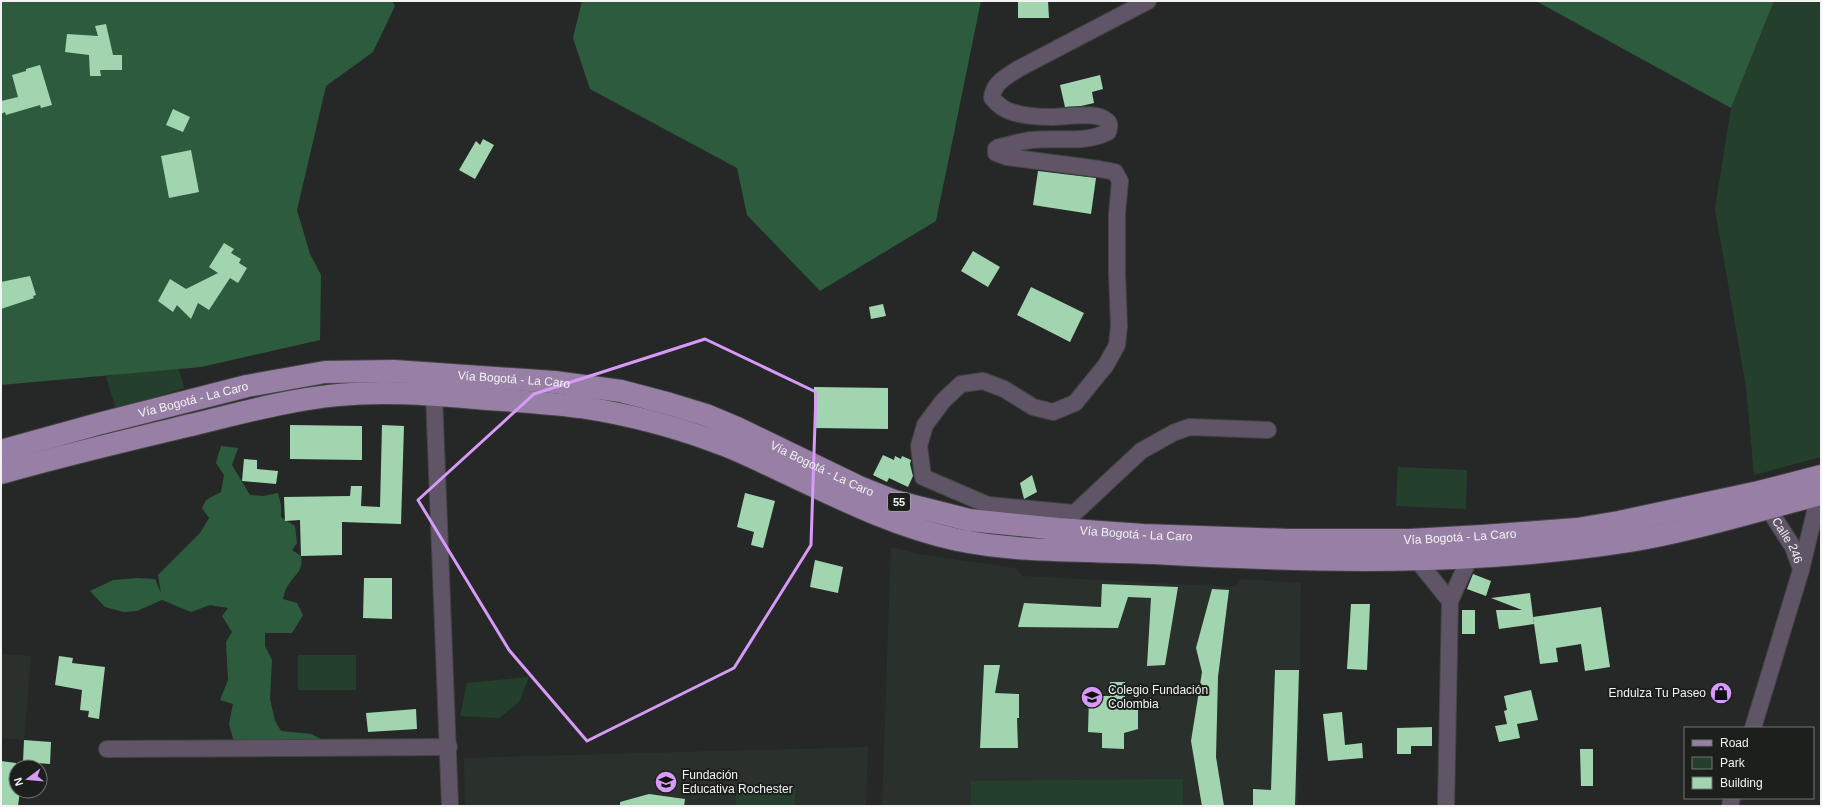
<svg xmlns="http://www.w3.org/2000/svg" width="1822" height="807" viewBox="0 0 1822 807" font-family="Arial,sans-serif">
  <rect width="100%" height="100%" fill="#262827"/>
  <g fill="#2a312c">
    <path d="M 891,547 L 924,555 L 1015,568 L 1022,576 L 1235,587 L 1242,579 L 1301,583 L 1298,806 L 882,806 Z"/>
    <path d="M 1,654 L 31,656 L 24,740 L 1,738 Z"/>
    <path d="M 868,747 L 866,806 L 465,806 L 464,758 Z"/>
  </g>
  <g fill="#24402d">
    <path d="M 1774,1 L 1821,1 L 1821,457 L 1754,475 L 1746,387 L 1715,209 L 1731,108 Z"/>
    <path d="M 175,356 L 184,388 L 116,409 L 106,377 Z"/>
    <path d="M 1398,467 L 1467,470 L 1466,509 L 1396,506 Z"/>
    <rect x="298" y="655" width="58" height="35"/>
    <path d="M 529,677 L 519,702 L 499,718 L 460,716 L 467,683 Z"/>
    <path d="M 1183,779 L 1183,806 L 971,806 L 971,781 Z"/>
    <path d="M 795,786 L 795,806 L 736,806 L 736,787 Z"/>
  </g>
  <g fill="#2c5c3d">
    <path d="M 1,1 L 392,1 L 395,6 L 373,52 L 326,86 L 297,210 L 310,254 L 321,275 L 320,340 L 201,367 L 1,385 Z"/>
    <path d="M 582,1 L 981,1 L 936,221 L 820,291 L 747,215 L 737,168 L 590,89 L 573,38 Z"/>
    <path d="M 1536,1 L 1774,1 L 1731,108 Z"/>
    <path d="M 221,446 L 238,448 L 232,465 L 250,495 L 263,496 L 278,493 L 281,505 L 281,517 L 295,526 L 297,543 L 292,550 L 301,556 C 304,572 294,574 287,587 C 285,590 284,595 283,599 L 297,603 L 303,615 L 292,633 L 265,633 L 265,646 L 272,660 L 270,699 L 275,721 L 281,731 L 311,734 L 321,739 L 317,749 L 235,746 L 229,724 L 233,704 L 220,700 L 228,680 L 226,642 L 232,632 L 222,616 L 228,608 L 210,605 L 191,612 L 162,600 L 137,611 L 124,612 L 105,607 L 90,591 L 113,580 L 137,578 L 155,579 L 161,593 L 158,575 L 200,533 L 209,518 L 202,508 L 206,500 L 221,492 L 224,475 L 216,463 Z"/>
  </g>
  <g fill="#a1d5b0">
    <path d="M 1018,1 L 1048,1 L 1049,18 L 1018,18 Z"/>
    <path d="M 106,24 L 113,55 L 122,55 L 122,70 L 100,70 L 101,76 L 90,76 L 89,55 L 65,52 L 67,34 L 98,36 L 95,26 Z"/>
    <path d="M 40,65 L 52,105 L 41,108 L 40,105 L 6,115 L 5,112 L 1,114 L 1,101 L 18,97 L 12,75 L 26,71 L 26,69 Z"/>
    <path d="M 1100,75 L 1103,89 L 1092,92 L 1094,103 L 1081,106 L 1065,107 L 1060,85 Z"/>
    <path d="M 173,109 L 190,117 L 183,132 L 166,125 Z"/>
    <path d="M 483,139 L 494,145 L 475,179 L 459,170 L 476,141 L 480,145 Z"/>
    <path d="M 191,150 L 199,192 L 169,198 L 161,156 Z"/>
    <path d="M 1038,171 L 1096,178 L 1091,214 L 1033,205 Z"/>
    <path d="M 224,243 L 234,249 L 231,253 L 241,259 L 239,263 L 247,268 L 238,283 L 230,278 L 209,310 L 198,303 L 191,319 L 177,305 L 173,312 L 158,301 L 170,279 L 186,289 L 218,273 L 209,267 Z"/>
    <path d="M 973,251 L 1000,267 L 988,287 L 961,271 Z"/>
    <path d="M 30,276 L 36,295 L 33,296 L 34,298 L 1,309 L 1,282 Z"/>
    <path d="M 1031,287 L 1084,313 L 1070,342 L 1017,315 Z"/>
    <path d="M 883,304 L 886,316 L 871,319 L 869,307 Z"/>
    <path d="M 814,387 L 888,388 L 888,429 L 814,428 Z"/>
    <path d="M 290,425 L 362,426 L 362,460 L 290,459 Z"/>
    <path d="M 382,425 L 404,426 L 401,524 L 342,522 L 342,555 L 301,556 L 300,520 L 285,521 L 284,497 L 350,496 L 351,486 L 362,486 L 361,506 L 380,507 Z"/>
    <path d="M 883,455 L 894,460 L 895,456 L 901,459 L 902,456 L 911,460 L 910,464 L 913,476 L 908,487 L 889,478 L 887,482 L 873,475 Z"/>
    <path d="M 244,459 L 257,460 L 257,469 L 278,471 L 276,484 L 242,481 Z"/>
    <path d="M 1032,475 L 1037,492 L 1024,499 L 1020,483 Z"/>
    <path d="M 745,493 L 775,501 L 763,548 L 751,545 L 754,532 L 737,527 Z"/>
    <path d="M 815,560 L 843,567 L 838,593 L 810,587 Z"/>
    <path d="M 1473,574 L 1491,581 L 1486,596 L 1467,589 Z"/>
    <path d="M 364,578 L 392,578 L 392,619 L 363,618 Z"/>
    <path d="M 1102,584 L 1178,587 L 1165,665 L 1147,666 L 1151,598 L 1128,597 L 1118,628 L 1018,627 L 1024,603 L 1101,607 Z"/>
    <path d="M 1212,589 L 1229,590 L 1218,677 L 1216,757 L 1224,806 L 1202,806 L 1191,741 L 1202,672 L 1196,648 Z"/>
    <path d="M 1530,593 L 1534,624 L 1499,629 L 1496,610 L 1522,610 L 1491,598 Z"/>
    <path d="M 1351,604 L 1370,604 L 1367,670 L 1347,669 Z"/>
    <path d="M 1601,607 L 1610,667 L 1585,671 L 1581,644 L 1556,648 L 1558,662 L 1540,664 L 1533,617 Z"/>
    <rect x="1462" y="610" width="13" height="24"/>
    <path d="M 59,656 L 73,658 L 72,663 L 105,667 L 99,719 L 88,717 L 89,711 L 80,710 L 82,690 L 55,685 Z"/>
    <path d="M 984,665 L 1000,665 L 995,693 L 1019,694 L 1019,718 L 1017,718 L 1018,748 L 980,748 Z"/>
    <path d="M 1275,670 L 1299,670 L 1295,806 L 1253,806 L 1253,789 L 1271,790 Z"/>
    <path d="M 1110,682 L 1125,682 L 1125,707 L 1138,707 L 1138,729 L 1124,733 L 1124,749 L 1102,748 L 1102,733 L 1088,732 L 1089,696 L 1110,696 Z"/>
    <path d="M 1531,690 L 1538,720 L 1517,724 L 1520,738 L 1499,742 L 1495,726 L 1507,724 L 1504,711 L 1507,710 L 1504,696 Z"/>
    <path d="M 416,709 L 417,729 L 368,732 L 366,713 Z"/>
    <path d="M 1342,712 L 1345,745 L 1362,743 L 1363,758 L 1328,761 L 1323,714 Z"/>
    <path d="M 1432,727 L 1432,746 L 1411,746 L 1411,754 L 1397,754 L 1397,728 Z"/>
    <path d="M 24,740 L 51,742 L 50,764 L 23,762 Z"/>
    <path d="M 1580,749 L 1593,749 L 1593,786 L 1581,786 Z"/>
    <path d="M 1,761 L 16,763 L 16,791 L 20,791 L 18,806 L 1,806 Z"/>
    <path d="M 649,794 L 685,799 L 684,806 L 620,806 L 620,802 Z"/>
  </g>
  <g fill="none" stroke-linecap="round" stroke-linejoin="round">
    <g stroke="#434443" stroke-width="18">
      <g id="street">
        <path d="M 434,395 L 450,806"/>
        <path id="s1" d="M 1768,508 L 1793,547 L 1801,569"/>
        <path d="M 1073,513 L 988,505 L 923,477 L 919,446 L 925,425 L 943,401 L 961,384 L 983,381 L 1004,389 L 1033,407 L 1053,412 L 1075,403 L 1106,365 L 1117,345 L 1119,326 L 1117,272 L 1117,214 L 1120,181 L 1115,172 L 1099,169 L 1007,157 L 996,153 L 996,149 L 999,147 C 1010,145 1021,141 1032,140 C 1058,137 1084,144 1108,132 C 1109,128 1111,124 1107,121 C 1098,111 1065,117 1052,117 C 1041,117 1023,116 1012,112 C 1004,110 998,105 992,98 C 993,83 1006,77 1018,69 L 1148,1"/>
        <path d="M 1066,521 L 1141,451 L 1173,433 L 1189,427 L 1268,430"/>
        <path d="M 1417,560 L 1450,601"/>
        <path d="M 1753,728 L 1801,570 L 1819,495"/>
        <path d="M 107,749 L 449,747"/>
        <path d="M 1446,806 L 1450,601 L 1470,557"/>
        <path d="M 1730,806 L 1732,798"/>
      </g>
    </g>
    <g stroke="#434443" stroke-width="24">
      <g id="primary">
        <path id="s2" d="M 1,451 L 98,424 L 247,386 L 325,372 L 394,371 L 554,382 L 621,391 L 670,404 L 706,415 L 737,428 L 859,487 L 894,501 L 969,520 L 1058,529 L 1143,535 L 1288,540 L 1410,540 L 1482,536 L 1577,529 L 1619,522 L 1759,492 L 1821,476"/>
        <path d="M 1,473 C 64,455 128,440 191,425 C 241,413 287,400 338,395 C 388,390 437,395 487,399 C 518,401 549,403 580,407 C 626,414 673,426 716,442 C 740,450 762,462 784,472 C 841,499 897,527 958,540 C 1022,553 1089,550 1154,553 C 1313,562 1472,566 1630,541 C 1695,530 1758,510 1821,494"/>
      </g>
    </g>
    <use href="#street" stroke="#605467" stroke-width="16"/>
    <use href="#primary" stroke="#987fa6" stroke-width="22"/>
  </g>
  <path fill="none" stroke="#d89af8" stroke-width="3" stroke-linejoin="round" d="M 705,339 L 816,392 L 811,545 L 734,668 L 587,741 L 509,650 L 418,500 L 534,394 Z"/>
  <defs>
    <g id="shop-disc" transform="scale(1.15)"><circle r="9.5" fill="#d89af8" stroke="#1d1f1d"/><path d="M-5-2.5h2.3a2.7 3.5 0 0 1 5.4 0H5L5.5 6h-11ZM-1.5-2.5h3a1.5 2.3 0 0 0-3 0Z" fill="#111"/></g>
    <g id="school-disc" transform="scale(1.15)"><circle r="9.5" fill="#d89af8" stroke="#1d1f1d"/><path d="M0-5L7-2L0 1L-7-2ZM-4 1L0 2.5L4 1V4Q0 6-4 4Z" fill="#111"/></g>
    <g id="university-disc" transform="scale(1.15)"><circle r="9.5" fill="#d89af8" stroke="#1d1f1d"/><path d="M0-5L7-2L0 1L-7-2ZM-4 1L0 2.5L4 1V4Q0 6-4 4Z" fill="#111"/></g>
  </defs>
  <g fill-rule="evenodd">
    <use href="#shop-disc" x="1721" y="693"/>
    <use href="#school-disc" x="1092" y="697"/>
    <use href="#university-disc" x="666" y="782"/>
  </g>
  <g text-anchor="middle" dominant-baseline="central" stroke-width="4" stroke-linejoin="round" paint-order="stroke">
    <rect fill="#1d1f1d" stroke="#b2b3b2" stroke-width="1" x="888" y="493" width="22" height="18" rx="3"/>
    <g font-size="11" font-weight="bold" fill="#f2f3f2">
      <text x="899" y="502">55</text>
    </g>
    <g font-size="12" fill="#f2f3f2" stroke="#1d1f1d">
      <text stroke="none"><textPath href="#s2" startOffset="523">Vía Bogotá - La Caro</textPath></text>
      <text stroke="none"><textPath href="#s2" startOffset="199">Vía Bogotá - La Caro</textPath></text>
      <text stroke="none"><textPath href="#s2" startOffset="847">Vía Bogotá - La Caro</textPath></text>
      <text stroke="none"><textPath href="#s2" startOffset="1171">Vía Bogotá - La Caro</textPath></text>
      <text stroke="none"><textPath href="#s2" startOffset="1495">Vía Bogotá - La Caro</textPath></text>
      <text stroke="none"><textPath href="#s1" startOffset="38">Calle 246</textPath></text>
    </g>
    <g font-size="12" fill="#f2f3f2" stroke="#1d1f1d" text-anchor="start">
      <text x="1108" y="690">Colegio Fundación<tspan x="1108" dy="14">Colombia</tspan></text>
      <text x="1706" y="693" text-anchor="end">Endulza Tu Paseo</text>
      <text x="682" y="775">Fundación<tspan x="682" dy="14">Educativa Rochester</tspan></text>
    </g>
  </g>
  <rect width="1822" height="807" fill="none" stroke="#f2f3f2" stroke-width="4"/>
  <rect x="1684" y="727" width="130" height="72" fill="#1d1f1d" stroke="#727472"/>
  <rect x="1692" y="740" width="20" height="6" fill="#987fa6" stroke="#727472"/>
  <text x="1720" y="747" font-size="12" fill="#f2f3f2">Road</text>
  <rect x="1692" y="757" width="20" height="12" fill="#24402d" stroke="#727472"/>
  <text x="1720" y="767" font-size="12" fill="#f2f3f2">Park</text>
  <rect x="1692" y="777" width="20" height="12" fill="#a1d5b0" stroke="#727472"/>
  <text x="1720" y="787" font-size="12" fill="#f2f3f2">Building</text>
  <g transform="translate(28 779) rotate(254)"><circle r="19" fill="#1d1f1d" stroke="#727472"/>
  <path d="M0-3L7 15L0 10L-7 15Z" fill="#d89af8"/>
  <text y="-6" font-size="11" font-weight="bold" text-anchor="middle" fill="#f2f3f2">N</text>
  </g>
</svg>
